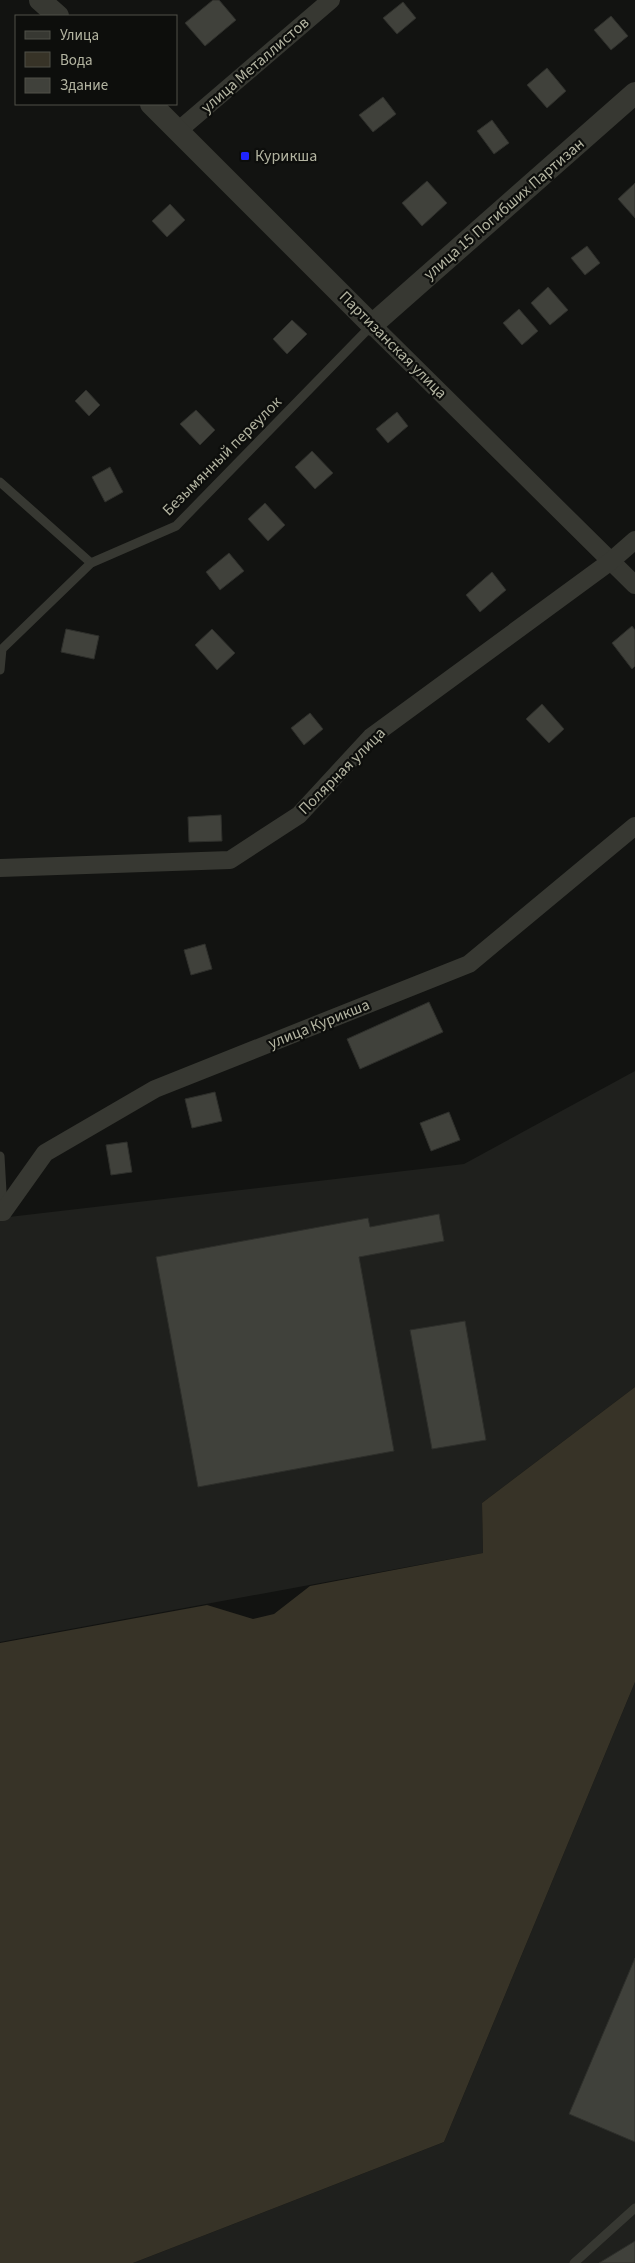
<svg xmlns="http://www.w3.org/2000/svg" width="635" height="2263" viewBox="0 0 635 2263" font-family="'Source Sans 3',sans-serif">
  <rect width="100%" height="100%" fill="#121311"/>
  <g fill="#1f201d">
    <path d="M 635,1071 L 635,1387 L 482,1503 L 483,1553 L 0,1642 L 0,1218 L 464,1164 Z"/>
    <path d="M 635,1682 L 635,2263 L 133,2263 L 444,2142 Z"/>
  </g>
  <path fill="#373327" d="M 635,1387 L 635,1682 L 444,2142 L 133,2263 L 0,2263 L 0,1643 L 207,1605 L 253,1619 L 274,1614 L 310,1586 L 483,1553 L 482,1503 Z"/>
  <g fill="#40413b" stroke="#2e2f2b">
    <path d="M 213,0 L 219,0 L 236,20 L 205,46 L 185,23 Z"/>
    <path d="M 403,2 L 416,18 L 397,34 L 383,18 Z"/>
    <path d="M 611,16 L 628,36 L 611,50 L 594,30 Z"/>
    <path d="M 547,68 L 566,91 L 547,108 L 527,85 Z"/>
    <path d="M 383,97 L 396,114 L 373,132 L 359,115 Z"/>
    <path d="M 492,120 L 509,143 L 494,154 L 477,131 Z"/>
    <path d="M 427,181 L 447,203 L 422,226 L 402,203 Z"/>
    <path d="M 635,183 L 635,218 L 618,199 Z"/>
    <path d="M 170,204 L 185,220 L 167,237 L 152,221 Z"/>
    <path d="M 587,246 L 600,263 L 585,275 L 571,258 Z"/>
    <path d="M 548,287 L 568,310 L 550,325 L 531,303 Z"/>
    <path d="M 519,309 L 538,331 L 522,345 L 503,323 Z"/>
    <path d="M 292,320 L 307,334 L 287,354 L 273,339 Z"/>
    <path d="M 86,390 L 100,405 L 89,416 L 75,401 Z"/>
    <path d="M 196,410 L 215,430 L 200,445 L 180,424 Z"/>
    <path d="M 397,412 L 408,426 L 388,443 L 376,429 Z"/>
    <path d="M 312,451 L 333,473 L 315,489 L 295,467 Z"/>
    <path d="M 110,467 L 123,492 L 105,502 L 92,477 Z"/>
    <path d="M 265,503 L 285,525 L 268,541 L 248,519 Z"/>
    <path d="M 229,553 L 244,571 L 220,590 L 206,572 Z"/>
    <path d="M 492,572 L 506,590 L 480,612 L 466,595 Z"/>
    <path d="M 632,626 L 635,630 L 635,666 L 632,669 L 612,643 Z"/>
    <path d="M 66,629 L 99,636 L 94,659 L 61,652 Z"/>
    <path d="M 212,629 L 235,653 L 217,670 L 195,645 Z"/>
    <path d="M 542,704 L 564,729 L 549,743 L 526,719 Z"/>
    <path d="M 310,713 L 323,729 L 304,745 L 291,728 Z"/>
    <path d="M 221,815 L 222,841 L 189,842 L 188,817 Z"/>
    <path d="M 205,944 L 212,969 L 191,975 L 184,950 Z"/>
    <path d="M 429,1002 L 443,1032 L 360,1069 L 347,1039 Z"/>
    <path d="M 215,1092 L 222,1121 L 192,1128 L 185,1099 Z"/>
    <path d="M 449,1112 L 460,1140 L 431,1151 L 420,1123 Z"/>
    <path d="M 127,1142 L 132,1172 L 111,1175 L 106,1145 Z"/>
    <path d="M 439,1214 L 444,1241 L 359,1257 L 394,1451 L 198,1487 L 156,1257 L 368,1218 L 370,1227 Z"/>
    <path d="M 465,1321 L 486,1440 L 432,1449 L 410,1330 Z"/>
    <path d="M 635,1958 L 635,2142 L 569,2114 Z"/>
    <path d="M 635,2241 L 635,2263 L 599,2263 Z"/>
  </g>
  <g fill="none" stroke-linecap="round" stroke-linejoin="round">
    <g stroke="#373832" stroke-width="9">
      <path d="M 0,482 L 91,563"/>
      <path d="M 0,670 L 2,649 L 91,563 L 176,526 L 372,325"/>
      <path d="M 0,1156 L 3,1210"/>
      <path d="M 574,2263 L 635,2208"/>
    </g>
    <g stroke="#373832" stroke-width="18">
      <path d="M 179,130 L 331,0"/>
      <path d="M 372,325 L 635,585"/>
      <path d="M 0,868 L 230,860 L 299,815 L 371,737 L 611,561 L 635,540"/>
      <path d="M 0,1212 L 3,1212 L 45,1153 L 155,1089 L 469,964 L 635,826"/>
    </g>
    <g stroke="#373832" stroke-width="22">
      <path d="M 40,0 L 58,16"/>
      <path d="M 151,104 L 372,325 L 635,93"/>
    </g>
  </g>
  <rect fill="#1f24fd" stroke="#0d0e0c" stroke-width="2" x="240" y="151" width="10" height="10" rx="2.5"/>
  <g text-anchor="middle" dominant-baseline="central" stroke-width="4.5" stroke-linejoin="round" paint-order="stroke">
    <g font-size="16" fill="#b4b5a2" stroke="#0d0e0c">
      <text transform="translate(255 65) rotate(-41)">улица Металлистов</text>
      <text transform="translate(504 209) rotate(-41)">улица 15 Погибших Партизан</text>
      <text transform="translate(393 345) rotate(45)">Партизанская улица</text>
      <text transform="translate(222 456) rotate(-45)">Безымянный переулок</text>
      <text transform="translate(342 771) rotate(-45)">Полярная улица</text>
      <text transform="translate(319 1024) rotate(-22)">улица Курикша</text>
    </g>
    <g font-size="16" fill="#b4b5a2" stroke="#0d0e0c" text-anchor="start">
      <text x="255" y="156">Курикша</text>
    </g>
  </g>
  <rect x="15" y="15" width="162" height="90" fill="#0d0e0c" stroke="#505148"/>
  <rect x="25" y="31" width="25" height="8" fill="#373832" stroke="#505148"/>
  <text x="60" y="40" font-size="15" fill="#b4b5a2">Улица</text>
  <rect x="25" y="52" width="25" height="15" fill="#373327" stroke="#505148"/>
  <text x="60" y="65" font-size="15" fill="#b4b5a2">Вода</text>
  <rect x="25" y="78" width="25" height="15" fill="#40413b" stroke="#505148"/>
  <text x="60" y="90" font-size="15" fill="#b4b5a2">Здание</text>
</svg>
